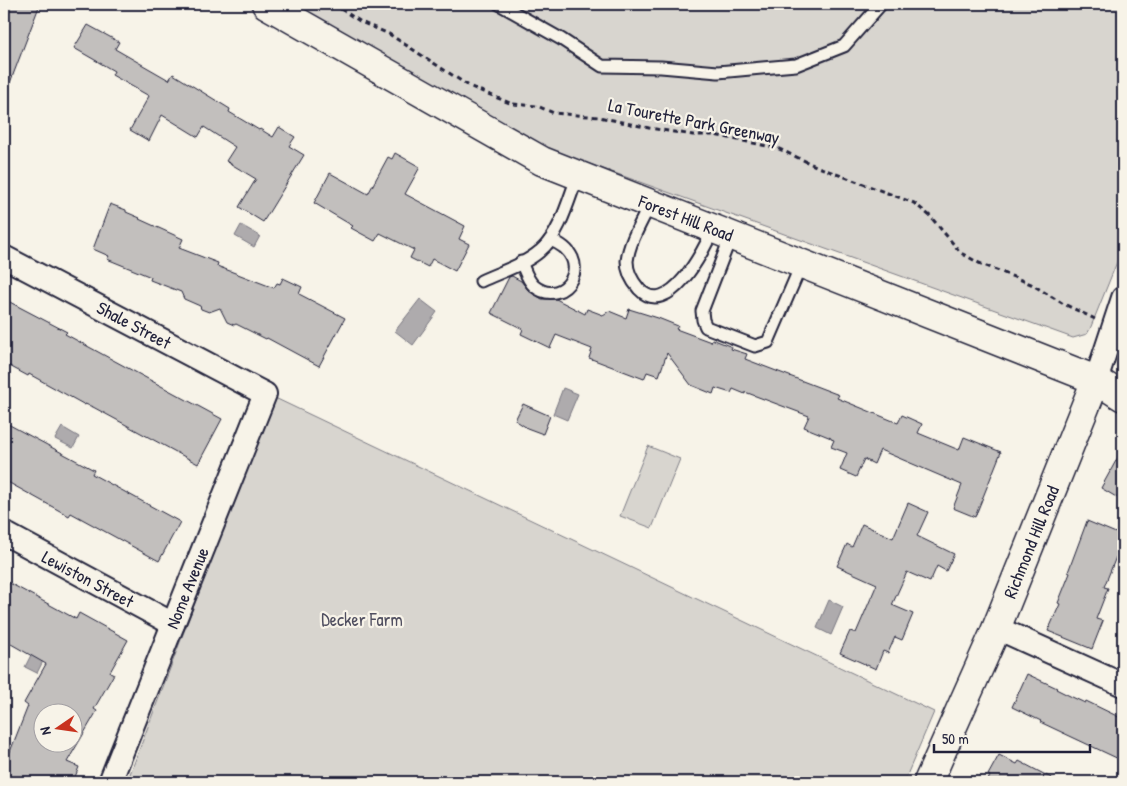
<svg xmlns="http://www.w3.org/2000/svg" width="1127" height="786" viewBox="0 0 1127 786" font-family="'Patrick Hand',sans-serif">
  <rect width="100%" height="100%" fill="#f7f3e8"/>
  <filter id="ink" filterUnits="userSpaceOnUse"><feTurbulence type="fractalNoise" baseFrequency=".02" numOctaves="2"/><feDisplacementMap in="SourceGraphic" scale="10" xChannelSelector="R" yChannelSelector="G"/><feConvolveMatrix kernelMatrix="1 2 1 2 8 2 1 2 1" color-interpolation-filters="sRGB"/></filter>
  <g filter="url(#ink)">
    <g fill="#d8d5cf" stroke="#7d7c85">
      <path d="M 294,4 L 1123,4 L 1123,247 L 1090,329 L 1087,334 L 1073,338 L 548,149 L 482,117 Z"/>
      <path d="M 273,397 L 934,712 L 904,782 L 127,782 Z"/>
      <path d="M 648,446 L 680,459 L 652,528 L 620,516 Z"/>
    </g>
    <g fill="#aeabad" stroke="#76747f">
      <path d="M 241,225 L 260,236 L 254,247 L 235,236 Z"/>
      <path d="M 420,299 L 437,312 L 413,345 L 395,331 Z"/>
      <path d="M 563,388 L 578,394 L 567,420 L 553,414 Z"/>
      <path d="M 62,427 L 79,437 L 73,448 L 55,439 Z"/>
      <path d="M 829,600 L 843,607 L 831,635 L 817,628 Z"/>
      <path d="M 38,641 L 50,647 L 37,673 L 25,667 Z"/>
    </g>
    <g fill="#c2bfbd" stroke="#22223b" fill-rule="evenodd">
      <path d="M 4,4 L 40,4 L 5,96 L 4,96 Z"/>
      <path d="M 88,25 L 119,42 L 115,49 L 169,80 L 173,74 L 230,109 L 229,112 L 259,130 L 260,129 L 273,137 L 279,127 L 295,137 L 289,146 L 304,155 L 263,222 L 239,207 L 256,179 L 226,161 L 235,147 L 204,127 L 198,137 L 162,115 L 149,141 L 130,130 L 149,96 L 112,75 L 114,71 L 74,48 Z"/>
      <path d="M 395,153 L 420,167 L 405,194 L 465,226 L 459,239 L 469,244 L 455,271 L 432,259 L 428,267 L 410,258 L 414,250 L 380,233 L 375,241 L 351,228 L 353,226 L 314,203 L 330,173 L 368,194 L 388,157 L 392,159 Z"/>
      <path d="M 110,204 L 126,210 L 126,212 L 140,218 L 139,219 L 183,239 L 179,248 L 218,263 L 217,266 L 274,288 L 277,283 L 280,284 L 283,278 L 302,287 L 299,294 L 345,318 L 319,366 L 267,338 L 266,339 L 236,324 L 234,325 L 227,322 L 220,308 L 209,312 L 201,309 L 200,306 L 184,299 L 181,292 L 150,280 L 151,277 L 107,259 L 109,256 L 93,249 Z"/>
      <path d="M 512,276 L 521,281 L 529,291 L 542,299 L 556,299 L 585,314 L 587,309 L 603,315 L 609,311 L 626,318 L 629,309 L 658,318 L 678,326 L 676,329 L 711,342 L 712,339 L 732,347 L 731,349 L 747,354 L 745,359 L 839,395 L 837,398 L 898,423 L 902,415 L 922,424 L 918,433 L 959,450 L 964,437 L 1001,452 L 975,517 L 953,508 L 962,485 L 880,450 L 874,464 L 864,459 L 856,477 L 840,470 L 847,453 L 831,447 L 834,440 L 831,439 L 831,438 L 804,427 L 809,416 L 745,392 L 745,394 L 733,389 L 731,393 L 715,388 L 713,394 L 691,385 L 667,353 L 659,376 L 647,372 L 644,379 L 589,358 L 592,349 L 556,335 L 550,348 L 521,334 L 523,329 L 491,313 L 509,277 Z"/>
      <path d="M 4,299 L 67,332 L 65,334 L 222,419 L 198,464 L 93,407 L 85,404 L 85,405 L 29,374 L 28,376 L 4,363 Z"/>
      <path d="M 523,404 L 550,416 L 543,434 L 527,428 L 515,420 Z"/>
      <path d="M 4,422 L 94,470 L 92,474 L 180,522 L 159,561 L 71,513 L 69,516 L 4,480 Z"/>
      <path d="M 1123,448 L 1123,501 L 1101,488 Z"/>
      <path d="M 908,503 L 928,512 L 917,536 L 954,554 L 946,571 L 937,566 L 930,582 L 907,572 L 892,605 L 913,614 L 902,640 L 895,637 L 888,653 L 883,651 L 876,669 L 840,653 L 850,631 L 856,633 L 877,584 L 837,566 L 847,544 L 852,547 L 862,524 L 893,538 Z"/>
      <path d="M 1087,521 L 1123,536 L 1123,559 L 1116,557 L 1104,587 L 1108,588 L 1096,619 L 1103,621 L 1092,649 L 1048,631 L 1060,604 L 1058,603 L 1070,573 L 1068,572 Z"/>
      <path d="M 4,580 L 76,619 L 79,613 L 128,640 L 110,672 L 114,674 L 94,709 L 97,711 L 67,762 L 79,767 L 73,782 L 4,782 L 4,767 L 28,706 L 24,703 L 46,664 L 4,640 ZM 42,714 L 72,714 L 72,744 L 42,744 Z"/>
      <path d="M 1027,674 L 1057,688 L 1056,689 L 1070,696 L 1085,703 L 1086,701 L 1123,719 L 1123,761 L 1040,722 L 1041,721 L 1012,707 Z"/>
      <path d="M 999,755 L 1017,764 L 1019,761 L 1059,782 L 987,782 L 990,776 L 988,775 Z"/>
    </g>
    <g fill="none" stroke-linecap="round" stroke-linejoin="round">
      <g stroke="#22223b" stroke-width="15">
        <g id="service">
          <path d="M 499,4 L 561,39 L 602,66 L 661,67 L 718,72 L 796,65 L 844,46 L 881,4"/>
          <path d="M 650,204 C 642,221 629,242 627,261 C 627,272 632,281 639,289 C 668,320 704,251 713,229"/>
          <path d="M 731,236 L 702,311 L 703,320 L 706,327 L 755,346 L 768,342 L 802,263"/>
          <path d="M 521,262 C 524,269 528,281 534,286 C 565,311 598,257 550,240"/>
          <path d="M 481,281 C 500,272 524,265 540,251 C 560,235 569,198 578,175"/>
        </g>
      </g>
      <g stroke="#22223b" stroke-width="26">
        <g id="minor">
          <path d="M 4,257 L 265,394 L 110,782"/>
          <path d="M 1096,380 L 1123,298"/>
          <path d="M 4,533 L 173,624"/>
          <path d="M 997,628 L 1123,685"/>
        </g>
      </g>
      <g stroke="#22223b" stroke-width="31">
        <g id="tertiary">
          <path d="M 266,4 L 542,161 L 1096,380 L 1123,397"/>
          <path d="M 928,782 L 994,634 L 1096,380"/>
        </g>
      </g>
      <path stroke="#22223b" stroke-width="3" stroke-dasharray="5 4" stroke-linecap="butt" d="M 333,4 L 361,22 L 389,34 L 469,86 L 512,104 L 537,106 L 554,113 L 599,117 L 649,128 L 693,135 L 714,135 L 777,148 L 818,167 L 914,203 L 930,216 L 961,253 L 979,263 L 1031,284 L 1062,303 L 1095,319"/>
      <use href="#service" stroke="#f7f3e8" stroke-width="11"/>
      <use href="#minor" stroke="#f7f3e8" stroke-width="22"/>
      <use href="#tertiary" stroke="#f7f3e8" stroke-width="28"/>
    </g>
  </g>
  <g text-anchor="middle" dominant-baseline="central" stroke-width="4.5" stroke-linejoin="round" paint-order="stroke">
    <g font-size="18" fill="#22223b" stroke="#f7f3e8">
      <text transform="translate(694 121) rotate(11)">La Tourette Park Greenway</text>
      <text transform="translate(686 218) rotate(21)">Forest Hill Road</text>
      <text transform="translate(134 325) rotate(28)">Shale Street</text>
      <text transform="translate(1031 542) rotate(-68)">Richmond Hill Road</text>
      <text transform="translate(88 579) rotate(28)">Lewiston Street</text>
      <text transform="translate(187 588) rotate(-68)">Nome Avenue</text>
    </g>
    <g font-size="18" fill="#504f60" stroke="#f7f3e8">
      <text x="362" y="619">Decker Farm</text>
    </g>
  </g>
  <rect width="1127" height="786" fill="none" stroke="#f7f3e8" stroke-width="20"/>
  <rect x="10" y="10" width="1107" height="766" fill="none" stroke="#22223b" stroke-width="2" filter="url(#ink)"/>
  <g transform="translate(58 728) rotate(257)"><circle r="24" fill="#f7f3e8" stroke="#a29fa3"/>
  <path d="M0-4L9 19L0 12L-9 19Z" fill="#c8321e"/>
  <text y="-8" font-size="14" font-weight="bold" text-anchor="middle" fill="#22223b">N</text>
  </g>
  <path d="M934 744v8h156v-8" fill="none" stroke="#22223b" stroke-width="2.5"/>
  <text x="942" y="744" font-size="15" fill="#22223b" stroke="#f7f3e8" stroke-width="4" paint-order="stroke">50 m</text>
</svg>
